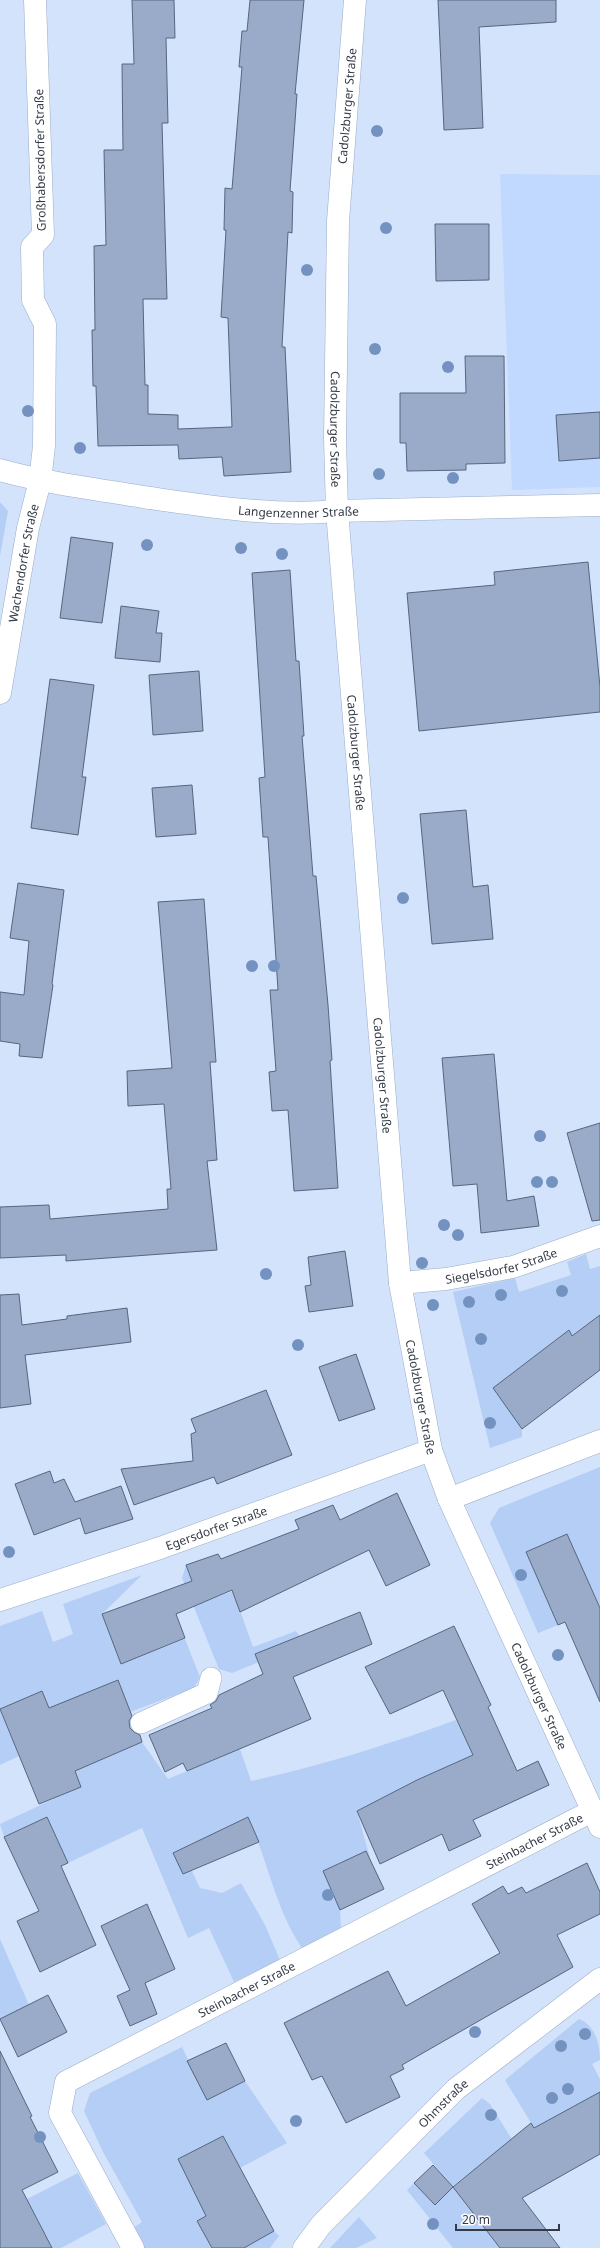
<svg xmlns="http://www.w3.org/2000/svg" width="600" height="2248" viewBox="0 0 600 2248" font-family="'Noto Sans',sans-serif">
  <rect width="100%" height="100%" fill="#d3e3fb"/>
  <path fill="#c1d9fe" d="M 500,174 L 600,175 L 600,487 L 512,490 Z"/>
  <g fill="#b5cef5">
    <path d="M 0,502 L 8,511 L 0,556 Z"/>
    <path d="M 586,1254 L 590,1269 L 600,1266 L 600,1315 L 572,1336 L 568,1331 L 493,1388 L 522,1429 L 522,1437 L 490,1448 L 453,1292 L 515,1278 L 519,1292 L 571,1275 L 567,1262 Z"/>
    <path d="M 600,1467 L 600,1607 L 566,1534 L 526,1553 L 558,1625 L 538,1633 L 490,1523 L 499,1508 Z"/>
    <path d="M 186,1565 L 202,1603 L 233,1591 L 253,1647 L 296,1631 L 305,1643 L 232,1673 L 219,1669 L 182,1578 Z"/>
    <path d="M 142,1575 L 102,1614 L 121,1664 L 185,1639 L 200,1677 L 194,1688 L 130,1712 L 117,1680 L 74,1698 L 99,1761 L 142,1742 L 168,1779 L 240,1749 L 251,1781 C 322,1766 389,1744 456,1720 L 473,1755 L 417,1780 L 357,1811 L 370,1858 L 343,1861 L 323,1871 L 340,1910 L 341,1929 L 302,1948 C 275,1908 268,1861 248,1817 L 182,1850 L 200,1888 L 222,1893 L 241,1883 L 265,1925 L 280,1960 L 234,1982 L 209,1928 L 188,1938 L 142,1828 L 68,1863 L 47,1817 L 4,1837 L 0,1824 L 81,1786 L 42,1691 L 0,1709 L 0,1626 L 42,1611 L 53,1642 L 73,1634 L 63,1604 Z"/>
    <path d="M 0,1711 L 19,1756 L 0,1765 Z"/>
    <path d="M 0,1939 L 29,2005 L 0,2019 Z"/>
    <path d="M 579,2019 C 595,2025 600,2044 600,2060 L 592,2064 L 600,2079 L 600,2092 L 534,2128 L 505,2080 Z"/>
    <path d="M 182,2047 L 207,2099 L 245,2081 L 287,2143 L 240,2168 L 223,2136 L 179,2159 L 206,2216 L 198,2221 L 212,2248 L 144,2248 L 133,2228 L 142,2222 L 103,2152 L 84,2111 L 90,2093 Z"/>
    <path d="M 482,2098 L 490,2104 L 513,2141 L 497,2164 L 491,2156 L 453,2186 L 501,2248 L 453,2248 L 407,2190 L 414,2183 L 435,2205 L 453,2187 L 424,2153 Z"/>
    <path d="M 78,2173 L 106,2224 L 61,2248 L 16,2248 L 44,2233 L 27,2199 Z"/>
    <path d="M 359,2217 L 377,2238 L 356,2248 L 330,2248 Z"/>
    <path d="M 274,2231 L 279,2236 L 270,2248 L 244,2248 Z"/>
  </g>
  <g fill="#99abc8" stroke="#556680">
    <path d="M 132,0 L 174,0 L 175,38 L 166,38 L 168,123 L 162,123 L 167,299 L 143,299 L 145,385 L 148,385 L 148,414 L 178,415 L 178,429 L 232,427 L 228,318 L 221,317 L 226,230 L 224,230 L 225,188 L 232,189 L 242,67 L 239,67 L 242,31 L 247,31 L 250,0 L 304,0 L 295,94 L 297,94 L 290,191 L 293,192 L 292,233 L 288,232 L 282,347 L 285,347 L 291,472 L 224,476 L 222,457 L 179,459 L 178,445 L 98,446 L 96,386 L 93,386 L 92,330 L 95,330 L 94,246 L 106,245 L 104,150 L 123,150 L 122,64 L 134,64 Z"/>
    <path d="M 438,0 L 556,0 L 556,22 L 479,27 L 483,128 L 444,130 Z"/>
    <path d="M 435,224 L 489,224 L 489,280 L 436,281 Z"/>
    <path d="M 465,356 L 504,356 L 505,463 L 466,464 L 466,470 L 407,471 L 406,443 L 400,443 L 400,393 L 466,393 Z"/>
    <path d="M 600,412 L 600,458 L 559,461 L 556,415 Z"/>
    <path d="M 71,537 L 113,543 L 102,623 L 60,618 Z"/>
    <path d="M 588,562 L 600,687 L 600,712 L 419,731 L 407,593 L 495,585 L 494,572 Z"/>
    <path d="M 290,570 L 296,661 L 299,661 L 304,736 L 302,736 L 313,876 L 316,876 L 328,1005 L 332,1060 L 330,1061 L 338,1188 L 294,1191 L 288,1110 L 272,1111 L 269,1072 L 276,1071 L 270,990 L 278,990 L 268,837 L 263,837 L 259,778 L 265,777 L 252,573 Z"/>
    <path d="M 121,606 L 159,611 L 156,633 L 162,633 L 160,662 L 115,658 Z"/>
    <path d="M 199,671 L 203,731 L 153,735 L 149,675 Z"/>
    <path d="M 50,679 L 94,685 L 82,777 L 86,777 L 78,835 L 31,828 Z"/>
    <path d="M 192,785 L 196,834 L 156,837 L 152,788 Z"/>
    <path d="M 466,810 L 473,887 L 488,885 L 493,939 L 432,944 L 420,814 Z"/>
    <path d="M 18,883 L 64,890 L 52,984 L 53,985 L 42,1058 L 19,1056 L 20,1044 L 0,1041 L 0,992 L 24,995 L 29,941 L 10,938 Z"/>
    <path d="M 204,899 L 216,1062 L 210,1062 L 217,1160 L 207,1161 L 217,1250 L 66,1261 L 66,1255 L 0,1258 L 0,1207 L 49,1205 L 50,1219 L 168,1209 L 167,1189 L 171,1189 L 164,1104 L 128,1106 L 127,1071 L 172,1068 L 158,902 Z"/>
    <path d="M 494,1054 L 507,1201 L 534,1196 L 539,1226 L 481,1233 L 477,1184 L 453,1186 L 442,1058 Z"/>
    <path d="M 600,1123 L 600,1220 L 592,1221 L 567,1133 Z"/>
    <path d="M 345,1251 L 353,1306 L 309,1312 L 305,1286 L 311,1285 L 308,1257 Z"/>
    <path d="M 19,1294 L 22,1325 L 67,1319 L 67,1316 L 127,1308 L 131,1342 L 25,1355 L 31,1404 L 0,1408 L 0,1295 Z"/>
    <path d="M 600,1315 L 600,1370 L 522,1429 L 493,1388 L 569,1330 L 572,1336 Z"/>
    <path d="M 356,1354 L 375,1409 L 339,1421 L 319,1367 Z"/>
    <path d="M 266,1390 L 292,1455 L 217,1484 L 214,1477 L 134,1505 L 121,1469 L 193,1461 L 191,1434 L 196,1432 L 191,1419 Z"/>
    <path d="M 50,1471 L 54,1483 L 64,1479 L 75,1502 L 121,1486 L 133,1519 L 85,1534 L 80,1518 L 34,1535 L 15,1484 Z"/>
    <path d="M 397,1493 L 430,1565 L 386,1586 L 369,1550 L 240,1612 L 232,1590 L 176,1614 L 185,1638 L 121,1664 L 102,1614 L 192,1581 L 186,1565 L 218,1554 L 221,1559 L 299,1529 L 295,1520 L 333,1505 L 340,1520 Z"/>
    <path d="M 567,1534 L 600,1608 L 600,1702 L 565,1622 L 558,1625 L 526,1552 Z"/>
    <path d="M 360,1612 L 372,1644 L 293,1677 L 311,1719 L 187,1771 L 183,1763 L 165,1772 L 149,1735 L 212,1708 L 210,1705 L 216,1701 L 219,1695 L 263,1674 L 255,1654 Z"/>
    <path d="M 454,1626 L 491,1705 L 488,1707 L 517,1771 L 538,1761 L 549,1785 L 473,1820 L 481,1836 L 449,1851 L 442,1834 L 380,1864 L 357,1811 L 417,1780 L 473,1755 L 443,1690 L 390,1714 L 365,1667 Z"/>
    <path d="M 118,1680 L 132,1716 L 129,1721 L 130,1728 L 134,1732 L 140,1735 L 142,1742 L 75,1771 L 81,1787 L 39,1804 L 0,1709 L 42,1691 L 49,1708 Z"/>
    <path d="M 47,1817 L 68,1863 L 61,1866 L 96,1945 L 40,1972 L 17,1921 L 39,1911 L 4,1837 Z"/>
    <path d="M 248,1817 L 259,1842 L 183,1874 L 173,1853 Z"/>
    <path d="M 366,1851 L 384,1889 L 340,1910 L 323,1871 Z"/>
    <path d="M 587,1863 L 600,1892 L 600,1914 L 557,1935 L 573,1967 L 402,2065 L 404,2069 L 390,2076 L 400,2097 L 346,2123 L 322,2076 L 312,2080 L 284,2023 L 388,1971 L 406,2006 L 500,1953 L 472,1904 L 503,1886 L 508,1894 L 522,1887 L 526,1893 Z"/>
    <path d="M 147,1904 L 175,1969 L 145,1983 L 157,2014 L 130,2026 L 117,1996 L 130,1990 L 101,1926 Z"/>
    <path d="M 48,1995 L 67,2032 L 18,2057 L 0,2019 Z"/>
    <path d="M 226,2043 L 245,2081 L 207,2100 L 187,2061 Z"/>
    <path d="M 0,2051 L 32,2116 L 30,2117 L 58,2172 L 22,2190 L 52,2248 L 0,2248 Z"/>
    <path d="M 600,2092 L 600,2154 L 522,2198 L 560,2248 L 500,2248 L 453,2187 L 435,2205 L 414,2183 L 433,2165 L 453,2187 L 531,2123 L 534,2128 Z"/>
    <path d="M 223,2136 L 274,2231 L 244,2248 L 212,2248 L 197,2221 L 206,2216 L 178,2159 Z"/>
  </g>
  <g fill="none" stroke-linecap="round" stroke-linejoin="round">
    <g stroke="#9aacc9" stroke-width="22">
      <path id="lane" d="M 141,1723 L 207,1693 L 211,1678"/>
    </g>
    <g stroke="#9aacc9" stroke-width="23">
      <g id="street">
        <path id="s1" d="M 355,0 L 338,221 L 335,438 L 337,511 L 400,1283 L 431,1450 L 449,1499 L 600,1827"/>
        <path id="s2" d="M 0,470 C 47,483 95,489 143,497 C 207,506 273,517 337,511 L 600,505"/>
        <path id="s3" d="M 0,693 L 28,528 L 40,481 L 44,446 L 45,324 L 33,300 L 32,247 L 43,235 L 35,0"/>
        <path id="s4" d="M 400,1283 L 446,1279 L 513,1267 L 600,1236"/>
        <path d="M 449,1499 L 600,1441"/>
        <path id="s5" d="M 0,1600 L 160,1548 L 431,1450"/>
        <path id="s6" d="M 133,2248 L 60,2113 L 66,2082 L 592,1811"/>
        <path id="s7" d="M 304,2248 L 321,2225 L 456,2089 L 600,1979"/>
      </g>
    </g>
    <use href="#lane" stroke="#fff" stroke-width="21"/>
    <use href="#street" stroke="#fff" stroke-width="22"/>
  </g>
  <g fill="#7492c0">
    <circle cx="377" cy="131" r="6"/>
    <circle cx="386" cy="228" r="6"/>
    <circle cx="307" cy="270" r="6"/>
    <circle cx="375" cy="349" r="6"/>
    <circle cx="448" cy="367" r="6"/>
    <circle cx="28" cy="411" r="6"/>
    <circle cx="80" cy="448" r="6"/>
    <circle cx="379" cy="474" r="6"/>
    <circle cx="453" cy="478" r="6"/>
    <circle cx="147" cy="545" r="6"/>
    <circle cx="241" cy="548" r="6"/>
    <circle cx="282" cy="554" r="6"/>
    <circle cx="403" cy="898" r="6"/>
    <circle cx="252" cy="966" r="6"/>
    <circle cx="274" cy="966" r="6"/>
    <circle cx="540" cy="1136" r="6"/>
    <circle cx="537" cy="1182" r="6"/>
    <circle cx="552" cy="1182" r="6"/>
    <circle cx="444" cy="1225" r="6"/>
    <circle cx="458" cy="1235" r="6"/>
    <circle cx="422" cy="1263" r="6"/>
    <circle cx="266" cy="1274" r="6"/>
    <circle cx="562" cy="1291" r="6"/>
    <circle cx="501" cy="1295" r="6"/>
    <circle cx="469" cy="1302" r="6"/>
    <circle cx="433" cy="1305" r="6"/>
    <circle cx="481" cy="1339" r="6"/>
    <circle cx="298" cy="1345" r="6"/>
    <circle cx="490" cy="1423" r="6"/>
    <circle cx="9" cy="1552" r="6"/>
    <circle cx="521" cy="1575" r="6"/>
    <circle cx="558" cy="1655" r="6"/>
    <circle cx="328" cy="1895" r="6"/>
    <circle cx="475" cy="2032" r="6"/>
    <circle cx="585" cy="2034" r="6"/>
    <circle cx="561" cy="2046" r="6"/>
    <circle cx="568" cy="2089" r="6"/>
    <circle cx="552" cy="2098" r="6"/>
    <circle cx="491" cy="2115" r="6"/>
    <circle cx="296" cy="2121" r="6"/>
    <circle cx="40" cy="2137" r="6"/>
    <circle cx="433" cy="2224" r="6"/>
  </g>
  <g text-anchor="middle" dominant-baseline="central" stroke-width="3" stroke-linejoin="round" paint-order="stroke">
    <g font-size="12" fill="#333b47" stroke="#fff">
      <text transform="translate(347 106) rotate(-85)">Cadolzburger Straße</text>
      <text transform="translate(40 160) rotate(-91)">Großhabersdorfer Straße</text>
      <text stroke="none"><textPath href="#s1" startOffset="430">Cadolzburger Straße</textPath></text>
      <text stroke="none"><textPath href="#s2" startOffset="302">Langenzenner Straße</textPath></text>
      <text stroke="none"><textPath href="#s3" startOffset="132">Wachendorfer Straße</textPath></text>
      <text stroke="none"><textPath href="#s1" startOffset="754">Cadolzburger Straße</textPath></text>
      <text stroke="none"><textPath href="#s1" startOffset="1078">Cadolzburger Straße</textPath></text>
      <text stroke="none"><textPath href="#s4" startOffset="103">Siegelsdorfer Straße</textPath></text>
      <text stroke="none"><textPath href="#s1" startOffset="1402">Cadolzburger Straße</textPath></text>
      <text stroke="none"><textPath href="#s5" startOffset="228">Egersdorfer Straße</textPath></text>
      <text stroke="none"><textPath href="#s1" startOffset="1725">Cadolzburger Straße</textPath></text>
      <text stroke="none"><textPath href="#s6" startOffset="712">Steinbacher Straße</textPath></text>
      <text stroke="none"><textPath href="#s6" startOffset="388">Steinbacher Straße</textPath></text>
      <text stroke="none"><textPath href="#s7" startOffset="201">Ohmstraße</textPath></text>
    </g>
  </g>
  <path d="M456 2224v6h103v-6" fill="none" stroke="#333b47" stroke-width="2"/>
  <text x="462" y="2224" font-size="12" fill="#333b47" stroke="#ffffff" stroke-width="3" paint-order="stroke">20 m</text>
</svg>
